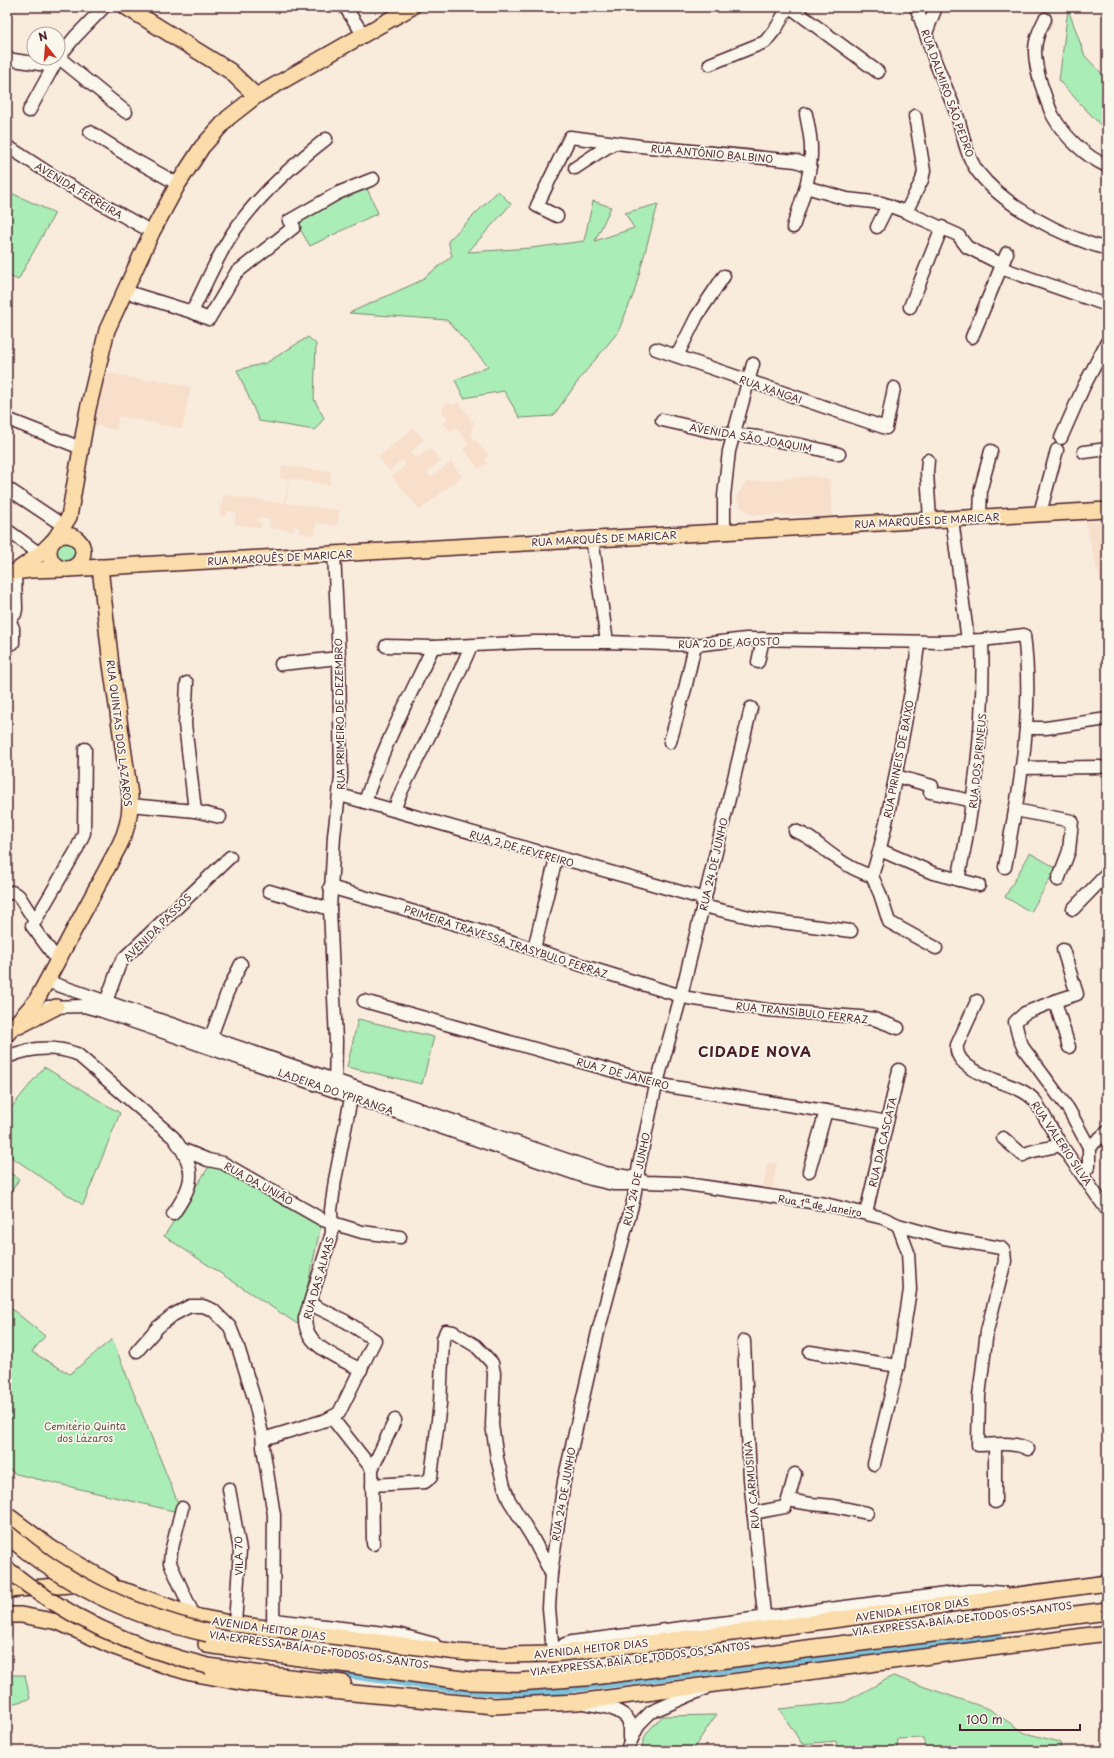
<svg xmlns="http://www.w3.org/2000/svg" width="1114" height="1758" viewBox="0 0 1114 1758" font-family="'Playpen Sans',sans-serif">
  <rect width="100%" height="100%" fill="#f9ecdd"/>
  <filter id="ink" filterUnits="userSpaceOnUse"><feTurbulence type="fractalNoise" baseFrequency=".025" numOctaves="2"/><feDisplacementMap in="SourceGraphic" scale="8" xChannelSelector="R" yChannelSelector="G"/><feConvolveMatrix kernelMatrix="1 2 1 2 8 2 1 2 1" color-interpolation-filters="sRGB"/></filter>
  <g filter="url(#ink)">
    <g fill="#f7dfcc">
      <path d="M 105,372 L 148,381 L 149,378 L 191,387 L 182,429 L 119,416 L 116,430 L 93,425 Z"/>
      <path d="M 458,402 L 475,424 L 472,426 L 471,435 L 489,456 L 485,459 L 487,463 L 479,469 L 463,449 L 469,444 L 456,428 L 451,432 L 443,423 L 448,419 L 442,412 L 442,408 L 444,405 L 447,403 L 455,405 Z"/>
      <path d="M 414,428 L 424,440 L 410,452 L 416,459 L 430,448 L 441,461 L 427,472 L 431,477 L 451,462 L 462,476 L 420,510 L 392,477 L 406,465 L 402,460 L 389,471 L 378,457 Z"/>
      <path d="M 282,465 L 331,472 L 330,485 L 289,479 L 286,503 L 339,510 L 337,526 L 316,523 L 315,535 L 299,533 L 300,527 L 295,526 L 294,531 L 269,528 L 270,520 L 258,518 L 257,521 L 262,522 L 261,528 L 235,524 L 236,512 L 227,511 L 226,516 L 220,515 L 223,495 L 284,503 L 288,479 L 280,478 Z"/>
      <path d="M 812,476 L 830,479 L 833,516 L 750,515 L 740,506 L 736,497 L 746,482 Z"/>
      <path d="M 1107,521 L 1107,608 L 1085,522 Z"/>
      <path d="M 768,1163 L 777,1163 L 772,1189 L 762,1189 Z"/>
    </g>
    <g fill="#abedb6" stroke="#7a8670">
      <path d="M 1068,9 L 1085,56 L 1107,79 L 1107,132 L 1059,81 Z"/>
      <path d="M 365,184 L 378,213 L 310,246 L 294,219 Z"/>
      <path d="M 7,191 L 55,213 L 18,280 L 7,275 Z"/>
      <path d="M 498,191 L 511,204 L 468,252 L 531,248 L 584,241 L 593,201 L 611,207 L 595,241 L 634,228 L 625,213 L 658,204 L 634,293 L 618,332 L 581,377 L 553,416 L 520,418 L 504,391 L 464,398 L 455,380 L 488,366 L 447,320 L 349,313 L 420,281 L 452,256 L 448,241 Z"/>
      <path d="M 308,337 L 316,344 L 314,399 L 324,418 L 315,430 L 259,421 L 237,370 L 266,363 Z"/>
      <circle cx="66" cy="551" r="11"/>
      <path d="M 1030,853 L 1056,868 L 1031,912 L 1005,897 Z"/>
      <path d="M 358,1019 L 434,1037 L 422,1084 L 347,1067 Z"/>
      <path d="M 44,1067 L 120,1113 L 83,1205 L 7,1154 L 7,1113 Z"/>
      <path d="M 212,1162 L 321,1225 L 299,1325 L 164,1236 Z"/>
      <path d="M 7,1171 L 19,1179 L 7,1199 Z"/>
      <path d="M 7,1305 L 45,1336 L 32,1352 L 70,1374 L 112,1339 L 182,1513 L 16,1474 L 7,1468 Z"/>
      <path d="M 7,1675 L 25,1675 L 30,1699 L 7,1705 Z"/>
      <path d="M 893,1676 L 989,1709 L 1025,1733 L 1060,1742 L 1061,1751 L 969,1751 L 967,1746 L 953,1751 L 926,1751 L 923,1738 L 898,1739 L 897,1751 L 838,1751 L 836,1741 L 802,1744 L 779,1709 L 845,1702 Z"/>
      <path d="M 716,1715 L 693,1749 L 642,1749 C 642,1734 653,1726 663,1716 Z"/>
    </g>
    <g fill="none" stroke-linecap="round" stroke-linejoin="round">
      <path stroke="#7cc4dc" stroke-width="8" d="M 323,1671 C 397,1681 471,1695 545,1692 L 998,1635"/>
      <g stroke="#4a1f2b" stroke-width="15">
        <g id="minor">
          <path d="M 345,7 L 363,34"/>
          <path d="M 790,7 L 878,72"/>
          <path d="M 916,7 C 923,25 929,43 935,61 C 942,79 950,97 957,115 C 963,134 966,156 978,172 C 1006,208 1064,237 1107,249"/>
          <path d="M 1045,19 C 1040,29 1035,39 1035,51 C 1035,63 1038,74 1041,84 C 1045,95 1048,106 1053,116 C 1064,136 1086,157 1107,166"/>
          <path d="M 926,33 L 936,7"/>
          <path d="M 58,57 L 126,112"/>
          <path d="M 58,58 L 75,37 L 104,7"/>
          <path d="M 7,59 L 53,66"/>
          <path d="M 710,64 L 765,42 L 777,27 L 788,7"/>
          <path d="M 29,111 L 58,58"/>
          <path d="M 90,132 L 133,159 L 178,184"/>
          <path d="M 7,146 L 61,181 L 152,232"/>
          <path d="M 575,168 L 599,152 L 614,143"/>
          <path d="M 806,187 L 847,199 L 882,203 L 906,212 L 958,235 L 967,247 L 999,263 L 1004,269 L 1107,305"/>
          <path d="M 906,212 L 922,180 L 924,171 L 915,116"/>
          <path d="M 557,216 L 537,206 L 570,137 L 640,146 L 796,161 L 810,166"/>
          <path d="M 793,227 C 801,202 812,175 811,148 C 811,137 808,125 806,114"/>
          <path d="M 877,227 L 888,205"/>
          <path d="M 124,291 L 192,312 C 205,286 217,256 234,231 C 259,195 291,166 326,139"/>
          <path d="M 910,307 L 942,227"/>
          <path d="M 192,312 L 209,319 L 236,273 L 294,227 L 289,221 L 338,193 L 373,179"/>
          <path d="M 972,337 L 1007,253"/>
          <path d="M 656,349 L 886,428 L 894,388"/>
          <path d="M 677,356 L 697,316 L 724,276"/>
          <path d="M 7,419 L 81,448"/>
          <path d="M 662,420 L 719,433 L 758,437 L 801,445 L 839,454"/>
          <path d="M 1061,438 L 1083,388 L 1107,342"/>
          <path d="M 1084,452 L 1107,449"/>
          <path d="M 928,460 L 927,472 L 930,520"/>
          <path d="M 7,488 L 64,526"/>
          <path d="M 1040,513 L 1057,450"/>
          <path d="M 980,517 L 981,488 L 991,451"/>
          <path d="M 952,519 L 968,641"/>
          <path d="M 7,530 L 40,554"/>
          <path d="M 724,531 L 724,496 L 729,451 L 753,364"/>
          <path d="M 592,538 L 607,642"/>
          <path d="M 334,553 L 339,658 L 341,777 L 334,836 L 330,909 L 336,1041 L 335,1087"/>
          <path d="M 9,620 L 15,614 L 16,609 L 15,572"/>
          <path d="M 9,620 L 13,628 L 13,643"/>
          <path d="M 386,646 L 433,647 L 533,642 L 607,642 L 695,645 L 746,639 L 944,642 L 982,640 L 1024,635 C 1032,697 1025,761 1013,822 C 1010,837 1008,852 1005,867"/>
          <path d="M 758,662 L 763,639"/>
          <path d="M 281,664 L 339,658"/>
          <path d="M 187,683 L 185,724 L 195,811"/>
          <path d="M 1026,728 L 1046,728 L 1107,719"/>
          <path d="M 670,742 L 685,689 L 695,645"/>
          <path d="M 1021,768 L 1100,767"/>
          <path d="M 896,776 L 932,786 L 930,792 L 973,801"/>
          <path d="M 340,795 L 705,899"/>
          <path d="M 365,802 C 382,748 409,698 433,647"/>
          <path d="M 130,805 L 195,811 L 220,817"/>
          <path d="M 394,810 L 402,790 L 446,702 L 471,646"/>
          <path d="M 1015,810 L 1072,821 L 1069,851 L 1058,880"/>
          <path d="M 795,831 C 811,836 821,848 835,857 C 846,865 859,872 872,876"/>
          <path d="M 880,850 L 933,873 L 979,885"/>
          <path d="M 872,876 C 887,828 895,778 904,729 C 909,700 916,671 918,642"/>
          <path d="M 872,876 L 880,894 L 889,922 L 936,948"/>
          <path d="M 958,880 C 975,801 985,721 982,640"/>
          <path d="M 330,887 L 489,934 L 590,968 L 688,998 L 767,1010 L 860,1017 L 874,1019 L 898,1028"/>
          <path d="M 269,891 L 330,909"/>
          <path d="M 7,894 L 12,892 L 19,896 L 35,921 L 32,926 L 58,961"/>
          <path d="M 703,906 L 758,919 L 851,931"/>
          <path d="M 1073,909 L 1107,874"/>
          <path d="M 35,921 L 76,851 L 84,833 L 85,749"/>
          <path d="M 534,949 L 556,858"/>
          <path d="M 46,981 L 605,1173 L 637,1178 L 645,1182 L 679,1183 L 825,1204 L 883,1218 L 898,1225 L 944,1238 L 1001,1248 L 1004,1251 L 1005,1261 L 987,1331 L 979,1396 L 978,1445 C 994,1445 1013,1441 1028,1449"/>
          <path d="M 364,1001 L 667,1086 L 857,1116 L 886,1122"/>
          <path d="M 977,1001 L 957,1045 C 953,1070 1002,1081 1018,1089 C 1025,1092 1031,1096 1036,1102 L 1061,1145 L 1107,1210"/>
          <path d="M 1055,1001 L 1077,994 L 1063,950"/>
          <path d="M 48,1007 L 84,1006 L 102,1011 L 591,1179 L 613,1184 L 628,1184"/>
          <path d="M 103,1010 L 119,966 L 124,958 L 230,857"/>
          <path d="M 208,1045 L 227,993 L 241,964"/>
          <path d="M 1069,1047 L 1055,1001 L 1025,1013 L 1015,1022 L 1019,1038 L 1024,1049 L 1069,1110 L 1089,1147"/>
          <path d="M 7,1057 C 31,1047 53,1045 77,1054 L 173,1137 C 197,1168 195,1183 173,1214"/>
          <path d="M 353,1088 L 335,1180 L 331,1210 L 332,1233 L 305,1318 C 304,1347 340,1358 361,1370"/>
          <path d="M 1003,1138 L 1023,1155 C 1030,1150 1050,1148 1061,1145"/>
          <path d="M 184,1150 L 208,1160 L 223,1163 L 323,1220 L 362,1232 L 400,1237"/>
          <path d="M 809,1171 L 826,1111"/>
          <path d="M 1083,1174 L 1089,1166 L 1089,1147 L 1107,1132"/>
          <path d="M 866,1213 L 899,1070"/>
          <path d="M 744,1341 L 750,1479 L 765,1624"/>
          <path d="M 137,1351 L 158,1327 L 173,1315 L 190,1306 L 203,1306 L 213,1310 L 230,1327 L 238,1347 L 254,1398 L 262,1434 L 263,1447 L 274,1515 L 273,1630"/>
          <path d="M 810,1352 L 898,1366"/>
          <path d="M 332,1418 L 372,1469"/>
          <path d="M 263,1439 L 326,1420 L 339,1413 L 375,1340 L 345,1321 L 310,1304"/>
          <path d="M 995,1445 L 995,1502"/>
          <path d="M 874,1464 L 898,1366 L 910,1290 L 908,1252 L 898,1225"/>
          <path d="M 372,1485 L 425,1482 L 431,1477 L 440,1404 L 443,1339 L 446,1331 L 453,1332 L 476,1346 L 492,1363 L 494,1373 L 492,1425 L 497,1458 L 504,1486 L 509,1500 L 532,1537 L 551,1573"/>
          <path d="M 229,1489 L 240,1550 L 235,1624"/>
          <path d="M 788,1500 L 811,1504 L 834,1506 L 867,1513"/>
          <path d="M 182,1508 L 171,1552 L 170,1563 L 194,1616"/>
          <path d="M 753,1513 L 785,1507 L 788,1500 L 795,1474"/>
          <path d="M 373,1544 L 372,1469 L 395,1420"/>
          <path d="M 274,1620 L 401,1635 L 434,1644"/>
          <path d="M 553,1654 L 549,1608 L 551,1573 L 564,1481 L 598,1332 L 634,1198 L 639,1165 L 654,1094 L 681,996 L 751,708"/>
          <path d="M 553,1654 L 565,1644 L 572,1642 L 969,1591 L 981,1591 L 1004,1593"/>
          <path d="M 584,1703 C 598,1706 621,1707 629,1721 L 629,1738"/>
          <path d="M 628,1747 L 639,1724 L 651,1712 L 704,1689"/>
        </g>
      </g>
      <g stroke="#4a1f2b" stroke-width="18">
        <g id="major">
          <path d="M 126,7 L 230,71 L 256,96"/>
          <circle cx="66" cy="552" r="17"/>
          <path d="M 55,539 L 69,517 L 88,409 L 107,330 L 152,232 L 178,184 L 202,147 L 228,118 L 256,96 L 412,7"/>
          <path d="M 68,569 L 1107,510"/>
          <path d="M 16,571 L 40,554 L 52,542"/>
          <path d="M 7,573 L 30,570 L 64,569"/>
          <path d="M 19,1026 L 56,1007"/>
          <path d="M 7,1034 L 36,1001 L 119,846 C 128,829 131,814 130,795 L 111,665 L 100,567"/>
          <path d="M 7,1515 L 51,1548 L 110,1583"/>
          <path d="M 7,1590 L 96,1583 L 129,1592 L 194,1616 L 235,1624 L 458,1652 L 503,1655 L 553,1654 L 766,1629 L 1107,1583"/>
          <path d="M 7,1615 L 21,1615 L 58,1622 L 112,1646 L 164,1665 L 191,1673 L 245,1683 L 494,1706 L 577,1702 L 1107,1633"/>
          <path d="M 208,1666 L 262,1674 L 343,1683"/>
        </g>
      </g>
      <g stroke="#4a1f2b" stroke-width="20">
        <path id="highway" d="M 207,1644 L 469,1681 L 518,1682 L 585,1677 L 1107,1611"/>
      </g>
      <use href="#minor" stroke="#fbf7ec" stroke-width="12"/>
      <use href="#major" stroke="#fbddab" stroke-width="15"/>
      <use href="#highway" stroke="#fbddab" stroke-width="17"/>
      <g stroke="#4a1f2b" stroke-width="18" stroke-linecap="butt">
        <path id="major-bridge" d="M 7,1569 C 67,1618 133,1648 208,1666"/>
      </g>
      <g stroke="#4a1f2b" stroke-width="20" stroke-linecap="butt">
        <path id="highway-bridge" d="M 7,1534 C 65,1585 133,1616 208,1633"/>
      </g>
      <use href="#major-bridge" stroke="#fbddab" stroke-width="15"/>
      <use href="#highway-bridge" stroke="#fbddab" stroke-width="17"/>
    </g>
  </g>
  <g text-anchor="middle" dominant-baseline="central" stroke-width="3.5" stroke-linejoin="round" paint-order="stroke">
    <g font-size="10" fill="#4a1f2b" stroke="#fbf7ec">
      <text transform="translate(948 93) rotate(70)">RUA DALMIRO SÃO PEDRO</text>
      <text transform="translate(712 153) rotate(5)">RUA ANTÔNIO BALBINO</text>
      <text transform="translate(79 190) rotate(31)">AVENIDA FERREIRA</text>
      <text transform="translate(771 389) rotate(19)">RUA XANGAI</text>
      <text transform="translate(751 437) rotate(10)">AVENIDA SÃO JOAQUIM</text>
      <text transform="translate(927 520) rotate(-3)">RUA MARQUÊS DE MARICAR</text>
      <text transform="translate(604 538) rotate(-3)">RUA MARQUÊS DE MARICAR</text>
      <text transform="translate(280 557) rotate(-3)">RUA MARQUÊS DE MARICAR</text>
      <text transform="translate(729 642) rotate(-2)">RUA 20 DE AGOSTO</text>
      <text transform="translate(339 714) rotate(-91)">RUA PRIMEIRO DE DEZEMBRO</text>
      <text transform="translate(120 733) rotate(83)">RUA QUINTAS DOS LAZAROS</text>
      <text transform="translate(898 759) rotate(-79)">RUA PIRINEIS DE BAIXO</text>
      <text transform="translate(977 761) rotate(-84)">RUA DOS PIRINEUS</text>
      <text transform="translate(522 848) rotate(16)">RUA 2 DE FEVEREIRO</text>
      <text transform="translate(713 864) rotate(-77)">RUA 24 DE JUNHO</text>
      <text transform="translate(157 927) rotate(-45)">AVENIDA PASSOS</text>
      <text transform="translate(506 941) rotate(18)">PRIMEIRA TRAVESSA TRASYBULO FERRAZ</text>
      <text transform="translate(802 1012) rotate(6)">RUA TRANSIBULO FERRAZ</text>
      <text transform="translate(623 1073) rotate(15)">RUA 7 DE JANEIRO</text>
      <text transform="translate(336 1091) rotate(19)">LADEIRA DO YPIRANGA</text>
      <text transform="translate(882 1142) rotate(-77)">RUA DA CASCATA</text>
      <text transform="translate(1062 1143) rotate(56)">RUA VALERIO SILVA</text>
      <text transform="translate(636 1179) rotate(-78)">RUA 24 DE JUNHO</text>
      <text transform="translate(259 1183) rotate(29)">RUA DA UNIÃO</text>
      <text transform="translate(820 1205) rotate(10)">Rua 1ª de Janeiro</text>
      <text transform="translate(318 1278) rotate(-74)">RUA DAS ALMAS</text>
      <text transform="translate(751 1485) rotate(-95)">RUA CARMUSINA</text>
      <text transform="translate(563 1494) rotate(-80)">RUA 24 DE JUNHO</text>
      <text transform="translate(238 1556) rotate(-91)">VILA 70</text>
      <text transform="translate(912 1609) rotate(-8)">AVENIDA HEITOR DIAS</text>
      <text transform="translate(962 1618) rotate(-7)">VIA EXPRESSA BAÍA DE TODOS OS SANTOS</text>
      <text transform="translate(269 1628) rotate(8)">AVENIDA HEITOR DIAS</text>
      <text transform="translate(591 1648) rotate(-6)">AVENIDA HEITOR DIAS</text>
      <text transform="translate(319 1649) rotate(8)">VIA EXPRESSA BAÍA DE TODOS OS SANTOS</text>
      <text transform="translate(640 1658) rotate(-7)">VIA EXPRESSA BAÍA DE TODOS OS SANTOS</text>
    </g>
    <g font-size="10" fill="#62524e" stroke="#fbf7ec">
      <text x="85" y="1425">Cemitério Quinta<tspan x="85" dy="12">dos Lázaros</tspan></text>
    </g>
    <g font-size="14" font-weight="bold" letter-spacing="1" fill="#4a1f2b" stroke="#fbf7ec">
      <text x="755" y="1051">CIDADE NOVA</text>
    </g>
  </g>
  <rect width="1114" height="1758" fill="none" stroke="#fbf7ec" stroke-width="24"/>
  <rect x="12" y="12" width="1090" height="1734" fill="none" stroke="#4a1f2b" stroke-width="1.5" filter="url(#ink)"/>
  <g transform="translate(46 46) rotate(343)"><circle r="19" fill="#fbf7ec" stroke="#b4a19f"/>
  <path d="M0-3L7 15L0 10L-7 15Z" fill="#c8321e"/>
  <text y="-6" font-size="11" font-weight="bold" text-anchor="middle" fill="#4a1f2b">N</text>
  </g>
  <path d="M960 1724v6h120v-6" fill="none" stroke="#4a1f2b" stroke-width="2"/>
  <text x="966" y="1724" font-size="12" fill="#4a1f2b" stroke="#fbf7ec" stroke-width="3" paint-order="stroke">100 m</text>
</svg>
